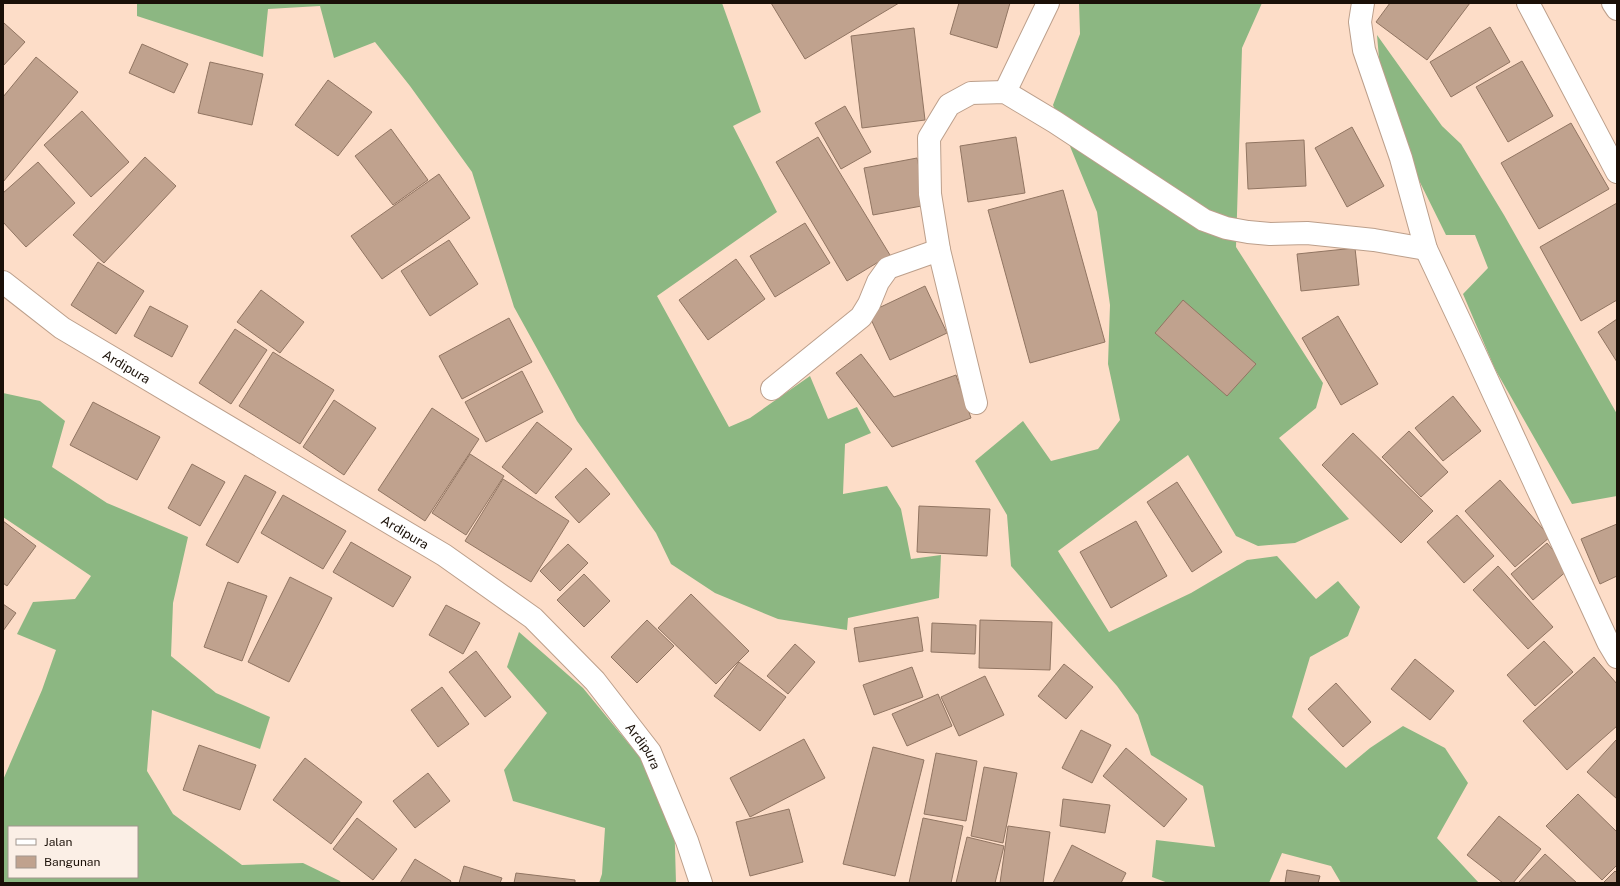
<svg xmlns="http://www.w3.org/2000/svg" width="1620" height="886" viewBox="0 0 1620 886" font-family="'Public Sans',sans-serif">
  <rect width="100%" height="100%" fill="#fdddc8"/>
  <g fill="#8cb782" fill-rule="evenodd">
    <path d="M 137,3 L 722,3 L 761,112 L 733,126 L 777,212 L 657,296 L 729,427 L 750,418 L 810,376 L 828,419 L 857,407 L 871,433 L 845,444 L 843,494 L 887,486 L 901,509 L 911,559 L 941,555 L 939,598 L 848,618 L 847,630 L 778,619 L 715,593 L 671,564 L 656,533 L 577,421 L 514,307 L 472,172 L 410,86 L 375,42 L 334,58 L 320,6 L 268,9 L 263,57 L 137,16 Z"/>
    <path d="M 1079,3 L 1262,3 L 1242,48 L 1236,247 L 1323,383 L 1316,408 L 1279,438 L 1349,519 L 1295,543 L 1258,546 L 1236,536 L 1188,455 L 1058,551 L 1109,632 L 1191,593 L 1247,560 L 1277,556 L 1316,599 L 1338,581 L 1360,607 L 1348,636 L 1310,657 L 1292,717 L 1346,768 L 1370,748 L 1403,726 L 1445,748 L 1468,783 L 1437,838 L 1479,883 L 1341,883 L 1331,866 L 1282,853 L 1269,883 L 1168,883 L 1152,877 L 1156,840 L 1215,847 L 1203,786 L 1151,755 L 1138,715 L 1117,686 L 1011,566 L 1007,515 L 975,461 L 1023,421 L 1051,461 L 1098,449 L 1120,420 L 1108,364 L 1110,305 L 1097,212 L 1053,105 L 1080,34 Z"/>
    <path d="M 1377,35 L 1442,126 L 1461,144 L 1504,215 L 1617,414 L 1617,496 L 1572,504 L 1495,369 L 1463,294 L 1488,268 L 1475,235 L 1446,235 L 1404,150 L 1380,70 Z"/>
    <path d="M 3,393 L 40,401 L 65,421 L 52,467 L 107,503 L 188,537 L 173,603 L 171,656 L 216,693 L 270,717 L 260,749 L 152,710 L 147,771 L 173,814 L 242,865 L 303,863 L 340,881 L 341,883 L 3,883 L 3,780 L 42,690 L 56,650 L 17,634 L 33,602 L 75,599 L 91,576 L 3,517 ZM 9,827 L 137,827 L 137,877 L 9,877 Z"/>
    <path d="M 519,632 L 583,688 L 638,755 L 674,813 L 676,883 L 599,883 L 602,874 L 605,828 L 513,801 L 504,770 L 547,713 L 507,667 Z"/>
  </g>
  <g fill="#c0a28e" stroke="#917562">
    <path d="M 771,3 L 899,3 L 805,59 Z"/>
    <path d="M 959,3 L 1010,3 L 997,48 L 950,34 Z"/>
    <path d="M 1390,3 L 1470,3 L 1427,60 L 1376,22 Z"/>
    <path d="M 4,23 L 25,42 L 3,66 L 3,24 Z"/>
    <path d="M 1490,27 L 1510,62 L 1451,97 L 1430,62 Z"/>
    <path d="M 914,28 L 925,120 L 862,128 L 851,36 Z"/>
    <path d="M 142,44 L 188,64 L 174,93 L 129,73 Z"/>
    <path d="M 36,57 L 78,92 L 3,182 L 3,97 Z"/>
    <path d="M 1522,61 L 1553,116 L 1508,142 L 1476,87 Z"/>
    <path d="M 210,62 L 263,74 L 252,125 L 198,113 Z"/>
    <path d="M 328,80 L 372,112 L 338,156 L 295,125 Z"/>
    <path d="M 845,106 L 871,152 L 841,169 L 815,123 Z"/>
    <path d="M 82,111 L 129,162 L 91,197 L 44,145 Z"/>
    <path d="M 1571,123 L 1609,189 L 1539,229 L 1501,163 Z"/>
    <path d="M 1352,127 L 1384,186 L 1347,207 L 1315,148 Z"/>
    <path d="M 391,129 L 428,180 L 393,205 L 355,156 Z"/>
    <path d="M 818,137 L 890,255 L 847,281 L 776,162 Z"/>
    <path d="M 1016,137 L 1025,193 L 968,202 L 960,146 Z"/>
    <path d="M 1304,140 L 1306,186 L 1248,189 L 1246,143 Z"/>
    <path d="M 145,157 L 176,186 L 104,263 L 73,235 Z"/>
    <path d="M 917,158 L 927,205 L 873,215 L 864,168 Z"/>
    <path d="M 38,162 L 75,203 L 26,247 L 3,222 L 3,193 Z"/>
    <path d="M 439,174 L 470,218 L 382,279 L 351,236 Z"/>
    <path d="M 1063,190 L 1105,342 L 1030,363 L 988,210 Z"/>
    <path d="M 1617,203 L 1617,300 L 1581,321 L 1540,247 Z"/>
    <path d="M 805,223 L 830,263 L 775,297 L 750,256 Z"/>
    <path d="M 449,240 L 478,284 L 430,316 L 401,271 Z"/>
    <path d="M 1355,248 L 1359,285 L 1301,291 L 1297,254 Z"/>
    <path d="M 736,259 L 765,299 L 708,340 L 679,300 Z"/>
    <path d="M 98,262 L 144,291 L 116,334 L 71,305 Z"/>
    <path d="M 925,286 L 947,333 L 890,360 L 868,313 Z"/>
    <path d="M 261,290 L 304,322 L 280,353 L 237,322 Z"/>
    <path d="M 1183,300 L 1256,364 L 1227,396 L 1155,333 Z"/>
    <path d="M 150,306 L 188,326 L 172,357 L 134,336 Z"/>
    <path d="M 1338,316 L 1378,384 L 1341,405 L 1302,338 Z"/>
    <path d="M 509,318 L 532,362 L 462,399 L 439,356 Z"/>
    <path d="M 1617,319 L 1617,362 L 1598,332 Z"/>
    <path d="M 235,329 L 267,350 L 231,404 L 199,383 Z"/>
    <path d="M 273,352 L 334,390 L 300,444 L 239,406 Z"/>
    <path d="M 861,354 L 894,397 L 956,375 L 971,418 L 892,447 L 836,373 Z"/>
    <path d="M 522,371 L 543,412 L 486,442 L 465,402 Z"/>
    <path d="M 1453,396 L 1481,431 L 1443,461 L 1415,428 Z"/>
    <path d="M 334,400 L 376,428 L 344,475 L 303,447 Z"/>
    <path d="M 93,402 L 160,437 L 137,480 L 70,445 Z"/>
    <path d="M 432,408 L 479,439 L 425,521 L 378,490 Z"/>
    <path d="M 537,422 L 572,449 L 536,494 L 502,467 Z"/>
    <path d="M 1409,431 L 1448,472 L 1421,497 L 1382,457 Z"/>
    <path d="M 1353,433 L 1433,511 L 1401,543 L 1322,465 Z"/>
    <path d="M 470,454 L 504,476 L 466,535 L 432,513 Z"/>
    <path d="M 192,464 L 225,482 L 200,526 L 168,508 Z"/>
    <path d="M 586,468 L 610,494 L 579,523 L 555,497 Z"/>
    <path d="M 245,475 L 276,492 L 238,563 L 206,545 Z"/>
    <path d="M 503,479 L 569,521 L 531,582 L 465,541 Z"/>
    <path d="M 1500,480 L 1550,537 L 1515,567 L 1465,511 Z"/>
    <path d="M 1177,482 L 1222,552 L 1192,572 L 1147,502 Z"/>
    <path d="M 283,495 L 346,531 L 323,569 L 261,533 Z"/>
    <path d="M 919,506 L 990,509 L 987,556 L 917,552 Z"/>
    <path d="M 1457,515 L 1494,556 L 1464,583 L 1427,542 Z"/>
    <path d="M 3,521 L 36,546 L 7,586 L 3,583 Z"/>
    <path d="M 1136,521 L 1167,576 L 1111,608 L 1080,552 Z"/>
    <path d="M 1617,524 L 1617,576 L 1600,584 L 1581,539 Z"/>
    <path d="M 351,542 L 411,577 L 393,607 L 333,572 Z"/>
    <path d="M 1547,543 L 1569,569 L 1533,600 L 1511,574 Z"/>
    <path d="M 568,544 L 588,563 L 560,591 L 540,571 Z"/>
    <path d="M 1498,566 L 1553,627 L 1528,649 L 1473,590 Z"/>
    <path d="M 584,574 L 610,601 L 584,627 L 557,600 Z"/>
    <path d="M 290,577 L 332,598 L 289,682 L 248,662 Z"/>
    <path d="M 228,582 L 267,596 L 242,661 L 204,647 Z"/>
    <path d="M 691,594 L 749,651 L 716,684 L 658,628 Z"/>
    <path d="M 3,604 L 16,613 L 3,631 Z"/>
    <path d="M 446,605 L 480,623 L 463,654 L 429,635 Z"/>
    <path d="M 918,617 L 923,651 L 859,662 L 854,628 Z"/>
    <path d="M 647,620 L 674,646 L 637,683 L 611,657 Z"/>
    <path d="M 980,620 L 1052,622 L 1050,670 L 979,668 Z"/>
    <path d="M 932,623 L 976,625 L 975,654 L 931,652 Z"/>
    <path d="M 1544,641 L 1573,672 L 1535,706 L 1507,675 Z"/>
    <path d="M 795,644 L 815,662 L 788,694 L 767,676 Z"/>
    <path d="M 476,651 L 511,697 L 485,717 L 449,672 Z"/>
    <path d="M 1594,657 L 1617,684 L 1617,726 L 1567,770 L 1523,721 Z"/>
    <path d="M 1415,659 L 1454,691 L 1430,720 L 1391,689 Z"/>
    <path d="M 739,662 L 786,697 L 760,731 L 714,696 Z"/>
    <path d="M 1064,664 L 1093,687 L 1066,719 L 1038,696 Z"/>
    <path d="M 912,667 L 923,697 L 874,715 L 863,685 Z"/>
    <path d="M 985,676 L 1004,715 L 959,736 L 941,697 Z"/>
    <path d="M 1336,683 L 1371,722 L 1343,747 L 1308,709 Z"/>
    <path d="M 442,687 L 469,724 L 438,747 L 411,710 Z"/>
    <path d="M 938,694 L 952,726 L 907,746 L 892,714 Z"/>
    <path d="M 1081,730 L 1111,745 L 1092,783 L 1062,768 Z"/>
    <path d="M 804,739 L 825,778 L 750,817 L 730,778 Z"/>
    <path d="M 1616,740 L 1617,741 L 1617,799 L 1587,772 Z"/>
    <path d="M 199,745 L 256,765 L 240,810 L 183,790 Z"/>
    <path d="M 873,747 L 924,760 L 895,876 L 843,864 Z"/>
    <path d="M 1126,748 L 1187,799 L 1164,827 L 1103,776 Z"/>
    <path d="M 936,753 L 977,761 L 966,821 L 924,814 Z"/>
    <path d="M 305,758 L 362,802 L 331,844 L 273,800 Z"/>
    <path d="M 984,767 L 1017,773 L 1003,843 L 971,836 Z"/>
    <path d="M 428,773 L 450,801 L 415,828 L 393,801 Z"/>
    <path d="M 1578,794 L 1617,832 L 1617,865 L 1602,880 L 1546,826 Z"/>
    <path d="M 1063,799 L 1110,805 L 1105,833 L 1060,826 Z"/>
    <path d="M 789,809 L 803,862 L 750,876 L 736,822 Z"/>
    <path d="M 1499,816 L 1541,849 L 1513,883 L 1503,883 L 1467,855 Z"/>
    <path d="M 357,818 L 397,849 L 373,880 L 333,849 Z"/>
    <path d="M 923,818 L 963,826 L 951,883 L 909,883 Z"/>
    <path d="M 1008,826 L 1050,832 L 1043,883 L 1000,883 Z"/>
    <path d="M 967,837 L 1004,846 L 995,883 L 956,883 Z"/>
    <path d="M 1072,845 L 1126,873 L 1121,883 L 1053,883 Z"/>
    <path d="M 1545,854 L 1577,883 L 1518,883 Z"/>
    <path d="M 415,859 L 451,881 L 450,883 L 400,883 Z"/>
    <path d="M 464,866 L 502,878 L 500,883 L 459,883 Z"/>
    <path d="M 1287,870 L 1320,876 L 1318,883 L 1285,883 Z"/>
    <path d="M 1615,871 L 1617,873 L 1617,883 L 1603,883 Z"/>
    <path d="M 516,873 L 575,880 L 575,883 L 514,883 Z"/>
  </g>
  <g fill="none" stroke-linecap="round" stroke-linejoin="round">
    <g stroke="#bc9f8b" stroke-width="24">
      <g id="minor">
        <path d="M 1363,3 L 1360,22 L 1364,50 L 1401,158 L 1426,249 L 1474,351 L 1608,642 L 1617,657"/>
        <path d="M 1528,3 L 1617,172"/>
        <path d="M 1613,3 L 1617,9"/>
        <path d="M 1005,92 L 1048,3"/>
        <path d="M 772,389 L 861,317 L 869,304 L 878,282 L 888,268 L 939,250"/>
        <path d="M 976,403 L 939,250 L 930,194 L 929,138 L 949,105 L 971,93 L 1005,92 L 1055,122 L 1204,220 L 1226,228 L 1248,232 L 1270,234 L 1307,233 L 1374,240 L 1426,249"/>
      </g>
    </g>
    <g stroke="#bc9f8b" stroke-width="24">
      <g id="tertiary">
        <path id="s1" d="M 3,282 L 62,328 L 444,555 L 533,618 L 595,681 L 650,752 L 687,841 L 701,883"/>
      </g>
    </g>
    <use href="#minor" stroke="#fff" stroke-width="22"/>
    <use href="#tertiary" stroke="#fff" stroke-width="22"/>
  </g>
  <g text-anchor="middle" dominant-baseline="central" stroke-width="4" stroke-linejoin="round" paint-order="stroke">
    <g font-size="13" fill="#1a1008" stroke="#fbefe6">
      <text stroke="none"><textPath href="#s1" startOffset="150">Ardipura</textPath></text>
      <text stroke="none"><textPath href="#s1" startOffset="474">Ardipura</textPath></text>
      <text stroke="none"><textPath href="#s1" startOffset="798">Ardipura</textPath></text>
    </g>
  </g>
  <rect width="1620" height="886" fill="none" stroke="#1a1008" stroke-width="8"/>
  <rect x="8" y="826" width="130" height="52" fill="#fbefe6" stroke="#a1968d"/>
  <rect x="16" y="839" width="20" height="6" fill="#ffffff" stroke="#a1968d"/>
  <text x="44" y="846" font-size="12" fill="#1a1008">Jalan</text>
  <rect x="16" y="856" width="20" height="12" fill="#c0a28e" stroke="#a1968d"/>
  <text x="44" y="866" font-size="12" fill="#1a1008">Bangunan</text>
</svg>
